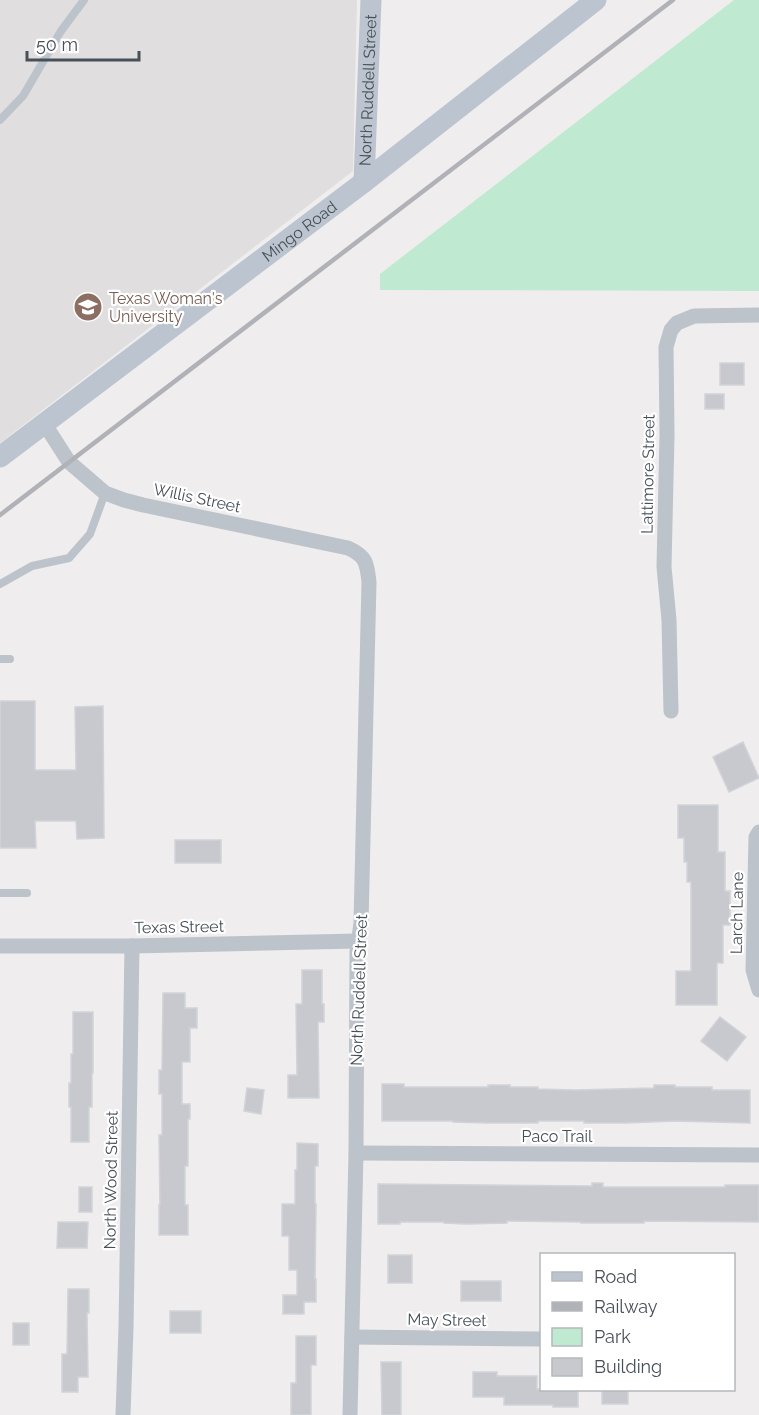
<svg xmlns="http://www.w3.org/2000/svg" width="759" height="1415" viewBox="0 0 759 1415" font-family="Raleway,sans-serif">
  <rect width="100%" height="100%" fill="#efeded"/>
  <path fill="#e0dede" d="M 0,0 L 357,0 L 353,171 L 0,443 Z"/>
  <path fill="#bfead1" d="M 734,0 L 759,0 L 759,291 L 380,290 L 380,274 Z"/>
  <g fill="#c7c9cf" stroke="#d1d3d8" stroke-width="1.5">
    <rect x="720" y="363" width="24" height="22"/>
    <rect x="705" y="394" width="19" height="15"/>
    <path d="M 0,701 L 35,701 L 35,770 L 76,770 L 75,707 L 103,706 L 104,838 L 77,839 L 76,821 L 35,821 L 36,848 L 0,848 Z"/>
    <path d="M 743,742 L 759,778 L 729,792 L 713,757 Z"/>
    <path d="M 678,805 L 718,805 L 718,852 L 725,852 L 725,891 L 730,891 L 730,925 L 723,925 L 723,963 L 717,963 L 717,1005 L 676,1005 L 676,971 L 691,971 L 691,882 L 687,882 L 687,862 L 684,862 L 684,838 L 678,838 Z"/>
    <rect x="175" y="840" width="46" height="23"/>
    <path d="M 302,970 L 322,970 L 322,1004 L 324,1004 L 324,1022 L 318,1022 L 319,1098 L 288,1098 L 288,1075 L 297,1075 L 296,1004 L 302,1004 Z"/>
    <path d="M 163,993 L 185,993 L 185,1008 L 197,1008 L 197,1028 L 190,1028 L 190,1062 L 182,1062 L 182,1104 L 190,1104 L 190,1119 L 188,1119 L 188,1166 L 185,1166 L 185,1205 L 188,1205 L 188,1235 L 159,1235 L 159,1205 L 160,1205 L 159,1135 L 162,1135 L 162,1094 L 159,1094 L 159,1070 L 162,1070 Z"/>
    <path d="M 73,1012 L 93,1012 L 93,1073 L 92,1073 L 92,1107 L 89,1107 L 89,1142 L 71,1142 L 71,1107 L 69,1107 L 69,1083 L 71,1083 L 71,1054 L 73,1054 Z"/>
    <path d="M 720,1017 L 746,1037 L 727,1061 L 701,1041 Z"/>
    <path d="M 382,1084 L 404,1084 L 404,1087 L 488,1087 L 488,1085 L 510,1085 L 510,1087 L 538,1087 L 538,1089 L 575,1090 L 654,1088 L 654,1085 L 675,1085 L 675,1087 L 712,1087 L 712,1090 L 750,1090 L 750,1123 L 675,1121 L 626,1123 L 584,1123 L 584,1121 L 538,1121 L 538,1123 L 488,1123 L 453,1122 L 453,1121 L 382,1121 Z"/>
    <path d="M 247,1088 L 264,1090 L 261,1114 L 244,1111 Z"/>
    <path d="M 297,1143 L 318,1144 L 318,1166 L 315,1166 L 315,1204 L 316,1204 L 315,1279 L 316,1279 L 316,1302 L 304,1302 L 304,1314 L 283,1314 L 283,1295 L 297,1295 L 297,1270 L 289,1270 L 289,1236 L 282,1236 L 282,1204 L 295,1204 L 295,1170 L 297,1170 Z"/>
    <path d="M 592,1183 L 603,1183 L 603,1187 L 725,1187 L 725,1185 L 759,1185 L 759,1222 L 644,1221 L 644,1223 L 581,1223 L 581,1222 L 507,1221 L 507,1223 L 466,1224 L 444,1223 L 444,1222 L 400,1222 L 400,1224 L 378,1224 L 378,1184 L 592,1186 Z"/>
    <rect x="79" y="1187" width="13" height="25"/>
    <path d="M 58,1222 L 88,1222 L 87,1248 L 57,1248 Z"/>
    <rect x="388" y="1255" width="24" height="28"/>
    <rect x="461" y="1281" width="40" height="20"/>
    <path d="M 68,1289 L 89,1289 L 89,1313 L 87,1313 L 88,1377 L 78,1377 L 78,1392 L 62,1392 L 62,1354 L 67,1354 Z"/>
    <rect x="170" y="1311" width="31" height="22"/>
    <rect x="13" y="1323" width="16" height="22"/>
    <path d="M 296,1336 L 316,1336 L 316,1365 L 311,1365 L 311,1415 L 291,1415 L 291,1383 L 296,1383 Z"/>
    <path d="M 381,1362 L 401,1362 L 401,1415 L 382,1415 Z"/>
    <path d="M 473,1372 L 497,1372 L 497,1376 L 537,1376 L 537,1389 L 578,1389 L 578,1407 L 553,1407 L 553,1405 L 504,1405 L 504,1397 L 473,1397 Z"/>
    <rect x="602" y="1389" width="26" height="15"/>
  </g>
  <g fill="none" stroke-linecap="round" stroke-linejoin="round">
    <g stroke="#bcc3cb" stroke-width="8">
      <path d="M 0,120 L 23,96 L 61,31 L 84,0"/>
      <path d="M 0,584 L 32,566 L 69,558 L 90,534 L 105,493"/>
      <path d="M 0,659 L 10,659"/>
      <path d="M 0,893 L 27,893"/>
    </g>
    <g stroke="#bcc3cb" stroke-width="15">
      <path d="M 44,423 L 69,462 L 76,468 L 105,493 L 124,500 L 143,505 L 348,548 C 366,556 367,563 369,582 L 361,923 L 357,952 L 356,1153 L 350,1415"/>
      <path d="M 671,711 L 669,620 L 664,567 L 667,435 L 666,347 L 671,330 L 677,323 L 694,316 L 759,315"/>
      <path d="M 759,832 L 756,837 L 753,970 L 759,990"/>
      <path d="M 0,946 L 132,946 L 358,941"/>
      <path d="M 356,1153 L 759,1155"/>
      <path d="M 352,1337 L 542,1339"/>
      <path d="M 123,1415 L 126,1328 L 132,946"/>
    </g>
    <g stroke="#bcc4cf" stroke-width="21">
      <path id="s1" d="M 364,182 L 371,0"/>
      <path id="s2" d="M 0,457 L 364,182 L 596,0"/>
    </g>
    <path stroke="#b0b2b7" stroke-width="4.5" d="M 0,515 L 673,0"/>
  </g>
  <defs>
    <g id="university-disc" transform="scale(1.5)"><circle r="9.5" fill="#8d6e63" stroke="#fff"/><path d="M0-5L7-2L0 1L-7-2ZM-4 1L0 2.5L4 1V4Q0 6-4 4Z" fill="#fff"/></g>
  </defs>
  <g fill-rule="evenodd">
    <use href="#university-disc" x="88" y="307"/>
  </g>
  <g text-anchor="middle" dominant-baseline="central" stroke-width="4.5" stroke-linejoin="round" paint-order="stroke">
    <g font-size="16" fill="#474f58" stroke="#fff">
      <text stroke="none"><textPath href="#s1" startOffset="92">North Ruddell Street</textPath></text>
      <text stroke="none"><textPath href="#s2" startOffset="375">Mingo Road</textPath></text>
      <text transform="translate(648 474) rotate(-89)">Lattimore Street</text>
      <text transform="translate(197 498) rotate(12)">Willis Street</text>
      <text transform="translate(737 913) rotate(-89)">Larch Lane</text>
      <text transform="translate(179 927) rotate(-1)">Texas Street</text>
      <text transform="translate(359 990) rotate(-88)">North Ruddell Street</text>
      <text x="557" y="1136">Paco Trail</text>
      <text transform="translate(111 1180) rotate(-89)">North Wood Street</text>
      <text transform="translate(447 1320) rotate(1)">May Street</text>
    </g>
    <g font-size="16" fill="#785e54" stroke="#fff" text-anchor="start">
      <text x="109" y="298">Texas Woman's<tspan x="109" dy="18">University</tspan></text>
    </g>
  </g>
  <rect x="540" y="1253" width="195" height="138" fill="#ffffff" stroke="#b5b9bc" stroke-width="1.5"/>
  <rect x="552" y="1272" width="30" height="9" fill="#bcc4cf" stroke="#b5b9bc" stroke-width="1.5"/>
  <text x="594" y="1283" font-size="18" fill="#474f58">Road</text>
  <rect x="552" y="1302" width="30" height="9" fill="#b0b2b7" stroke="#b5b9bc" stroke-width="1.5"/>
  <text x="594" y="1313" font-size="18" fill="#474f58">Railway</text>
  <rect x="552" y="1328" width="30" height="18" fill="#bfead1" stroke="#b5b9bc" stroke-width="1.5"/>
  <text x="594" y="1343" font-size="18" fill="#474f58">Park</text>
  <rect x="552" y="1358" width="30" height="18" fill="#c7c9cf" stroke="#b5b9bc" stroke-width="1.5"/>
  <text x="594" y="1373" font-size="18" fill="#474f58">Building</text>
  <path d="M27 51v9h112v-9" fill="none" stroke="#474f58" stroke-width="3"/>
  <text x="36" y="51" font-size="18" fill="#474f58" stroke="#ffffff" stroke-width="4.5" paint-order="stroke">50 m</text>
</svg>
